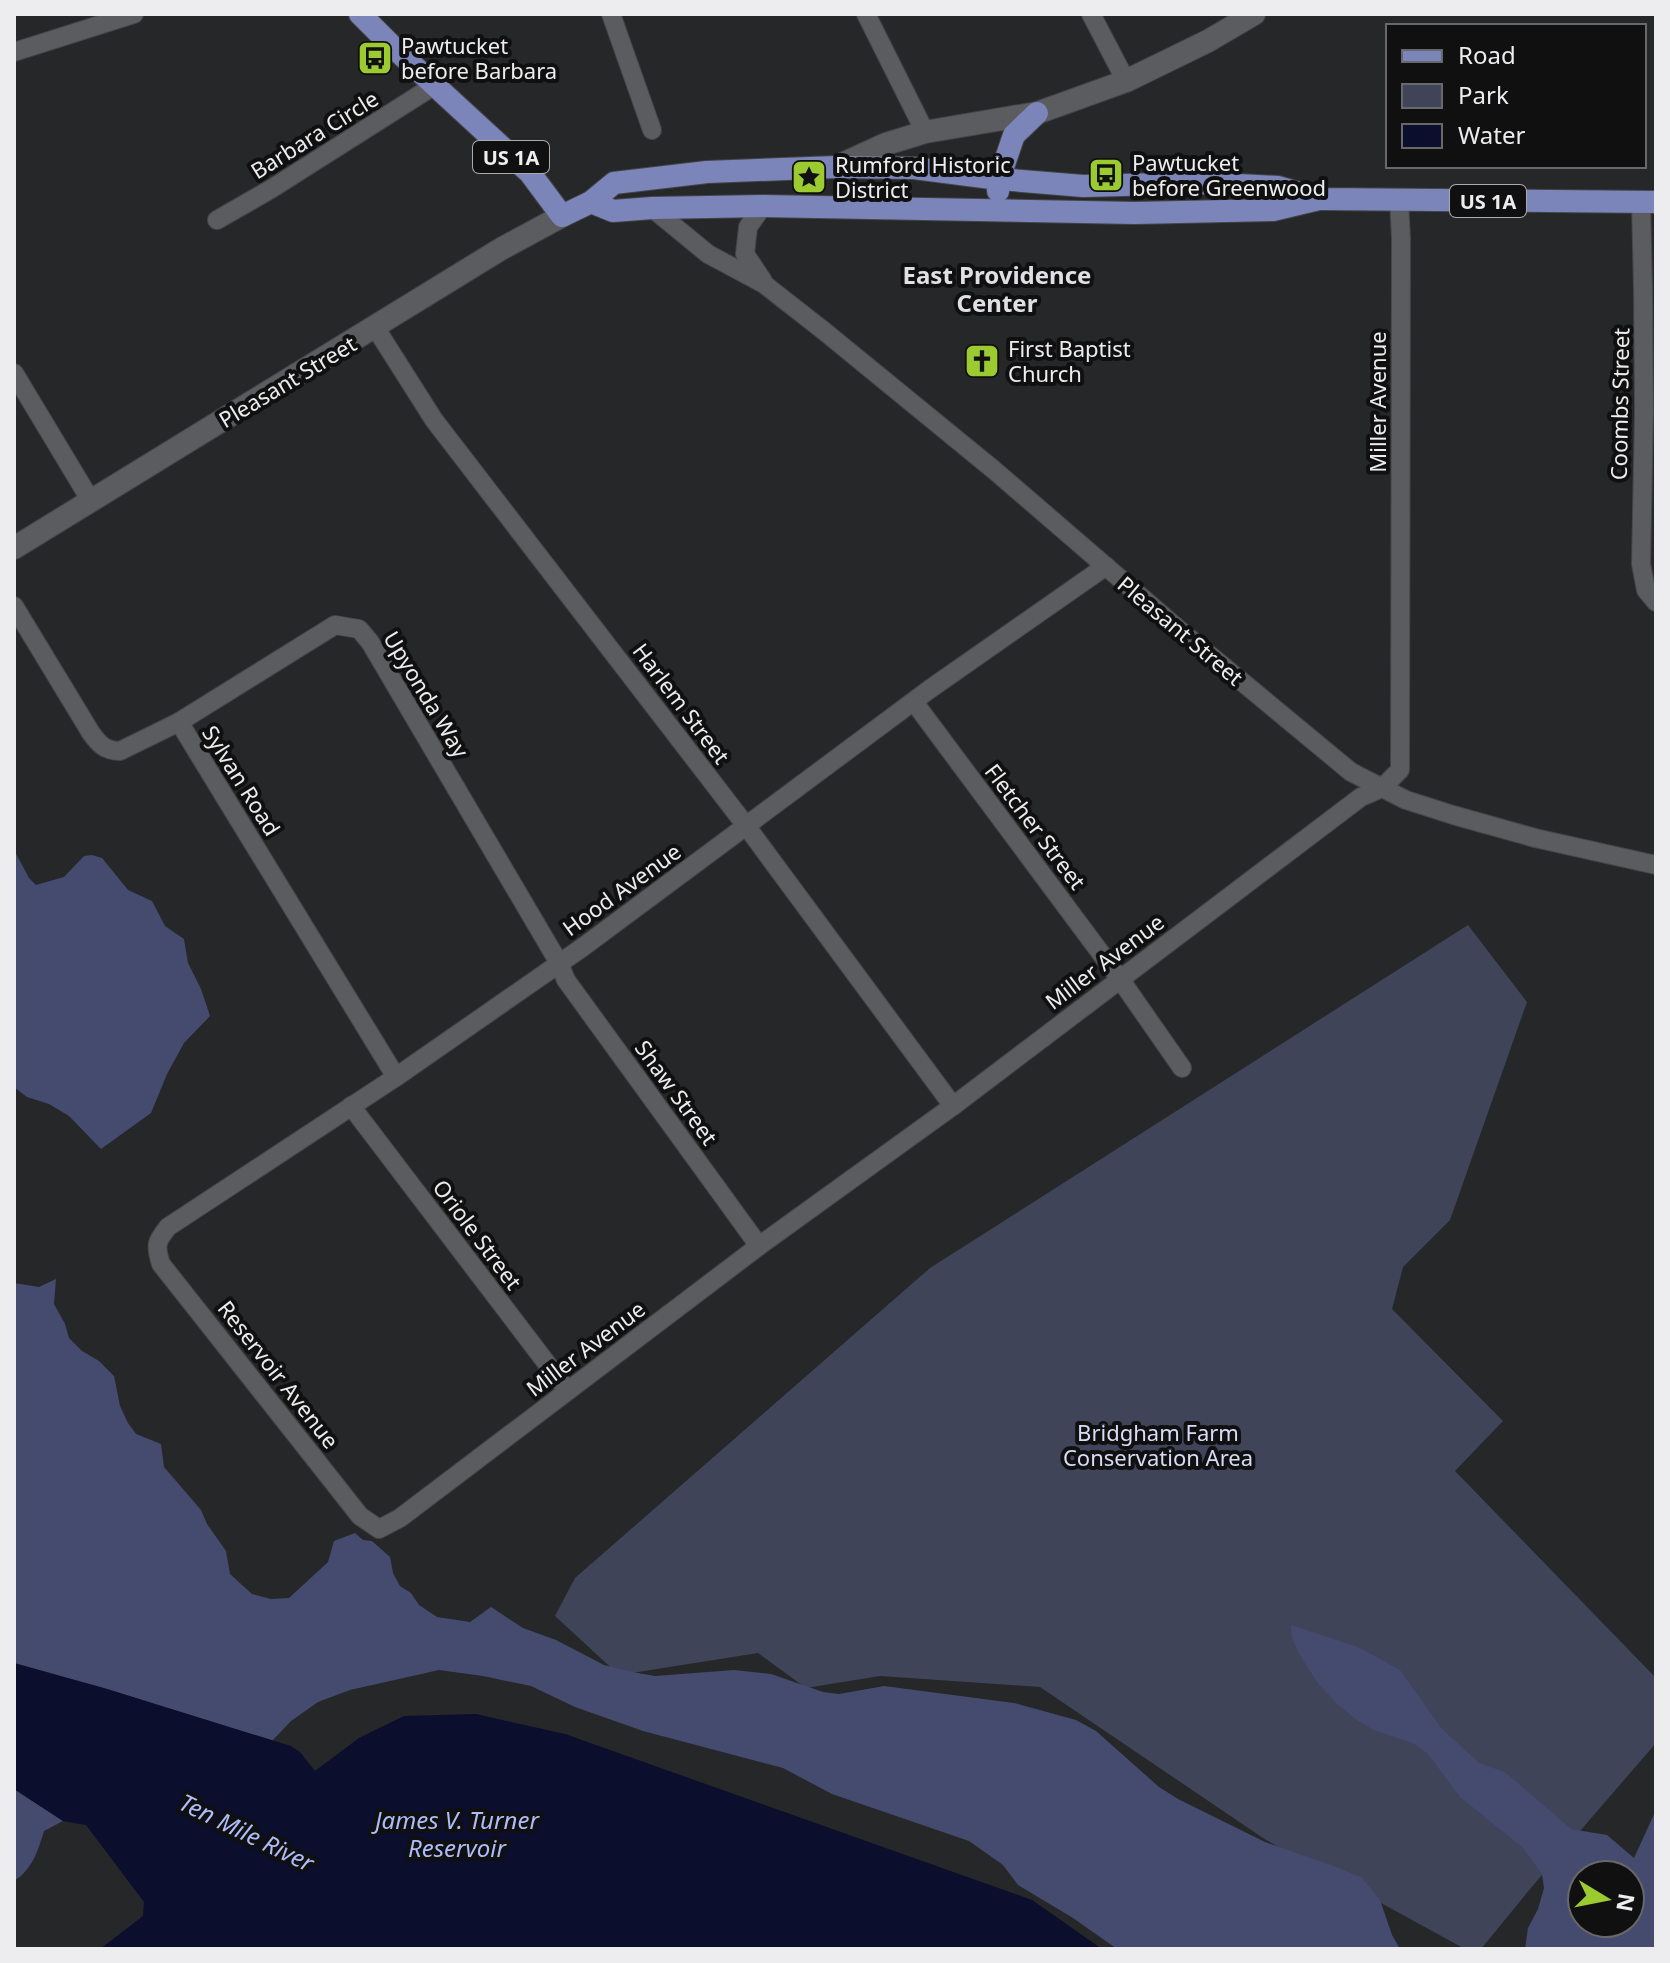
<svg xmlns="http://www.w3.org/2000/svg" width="1670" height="1963" viewBox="0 0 1670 1963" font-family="'Noto Sans',sans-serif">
  <rect width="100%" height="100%" fill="#262729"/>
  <path fill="#3f4459" d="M 1468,925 L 1527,1002 L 1450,1220 L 1403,1267 L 1392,1309 L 1503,1421 L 1455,1471 L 1656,1678 L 1656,1743 L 1530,1889 L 1481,1949 L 1465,1949 L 1266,1840 L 1040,1687 L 880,1676 L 806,1688 L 758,1653 L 619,1675 L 555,1616 L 575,1578 L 930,1268 Z"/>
  <g fill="#454b6f" fill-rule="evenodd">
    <path d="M 14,850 L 29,878 L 36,885 L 64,877 L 84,856 L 92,855 L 102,858 L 128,890 L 152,901 L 165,926 L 184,939 L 188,963 L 201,989 L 210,1016 L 184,1043 L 167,1074 L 151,1113 L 101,1149 L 69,1116 L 49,1104 L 27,1097 L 14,1087 Z"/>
    <path d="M 56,1279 L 54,1304 L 65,1324 L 69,1338 L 82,1351 L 99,1361 L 114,1376 L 120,1406 L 128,1423 L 136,1434 L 161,1444 L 164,1467 L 201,1510 L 207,1524 L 226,1551 L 230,1574 L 252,1594 L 271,1599 L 289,1598 L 328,1562 L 334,1541 L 355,1533 L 363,1540 L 372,1541 L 390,1557 L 393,1573 L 400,1586 L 411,1593 L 419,1605 L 437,1617 L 470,1622 L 491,1607 L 523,1628 L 556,1640 L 604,1665 L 632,1672 L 655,1676 L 734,1670 L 771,1674 L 823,1692 L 839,1694 L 884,1686 L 1014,1703 L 1076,1720 L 1096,1731 L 1159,1787 L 1178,1799 L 1265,1842 L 1339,1868 L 1362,1878 L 1380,1900 L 1392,1935 L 1400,1949 L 1117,1949 L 1073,1918 L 1018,1885 L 1003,1865 L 969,1841 L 832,1794 L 783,1768 L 643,1731 L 575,1707 L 531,1686 L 483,1676 L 439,1670 L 350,1690 L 318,1702 L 291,1721 L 272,1741 L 107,1689 L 14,1663 L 14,1283 L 39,1287 Z"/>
    <path d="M 1291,1625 L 1358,1647 L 1400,1670 L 1442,1729 L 1479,1763 L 1505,1772 L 1571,1829 L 1607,1835 L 1634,1858 L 1656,1810 L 1656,1949 L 1525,1949 L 1528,1928 L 1538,1909 L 1544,1888 L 1542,1874 L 1522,1847 L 1460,1797 L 1428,1754 L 1415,1744 L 1374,1730 L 1358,1721 L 1336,1703 L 1317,1682 L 1298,1652 L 1292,1638 ZM 1582,1875 L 1630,1875 L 1630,1923 L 1582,1923 Z"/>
    <path d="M 14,1789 L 63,1821 L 44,1831 C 38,1851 32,1870 14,1881 Z"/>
  </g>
  <path fill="#0b0e2c" d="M 14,1663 L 107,1689 L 291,1746 L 300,1752 L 315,1771 L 359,1738 L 404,1716 L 476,1714 L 565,1734 L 1032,1900 L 1102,1949 L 100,1949 L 143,1916 L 144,1902 L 86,1825 L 63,1821 L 14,1789 Z"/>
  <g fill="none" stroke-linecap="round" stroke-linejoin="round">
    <g stroke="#444547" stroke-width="20">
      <g id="minor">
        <path d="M 611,14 L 652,130"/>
        <path d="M 866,14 L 925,132"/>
        <path d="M 1091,14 L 1126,81"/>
        <path d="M 14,52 L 134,14"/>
        <path d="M 1641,202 L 1643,289 L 1644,411 L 1641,564 L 1646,590 L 1656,602"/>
        <path d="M 652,208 L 708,254 L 764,284 L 824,331 L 994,470 L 1182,632 L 1351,772 L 1406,800 L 1453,815 L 1535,838 L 1656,865"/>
        <path d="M 217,220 L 271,189 L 435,85"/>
        <path d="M 763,281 L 745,254 L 748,227 L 763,206"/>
        <path d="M 375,327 L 434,420 L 747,827 L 953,1106"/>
        <path d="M 14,373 L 91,501"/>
        <path d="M 1106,566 L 930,689 L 583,947 L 396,1077 L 168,1227 C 156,1242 155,1245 161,1264 L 360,1516 L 379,1529 L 400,1518 L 759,1246 L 953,1106 L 1361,797 L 1382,788 L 1400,770 L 1401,238 L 1399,201"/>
        <path d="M 14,606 L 91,733 C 99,744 105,751 120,751 L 179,722 L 335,625 L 359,629 L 370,642 L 559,963 L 566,980 L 759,1246"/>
        <path d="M 914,702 L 1120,979 L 1182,1068"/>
        <path d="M 179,722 L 396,1077"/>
        <path d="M 351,1106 L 567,1390"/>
      </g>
    </g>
    <g stroke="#444547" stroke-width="24">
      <path id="tertiary" d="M 836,167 L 886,144 L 925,132 L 1037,113 L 1126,81 L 1208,41 L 1254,14"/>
    </g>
    <g stroke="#444547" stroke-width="24">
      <path id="secondary" d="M 14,548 L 501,249 L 562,216"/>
    </g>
    <g stroke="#444547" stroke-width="24">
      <g id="primary">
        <path d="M 360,14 L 393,47 L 530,173 L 562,216 L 591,202 L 614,183 L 707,172 L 836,167 L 914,168 L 999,179 L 1083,186 L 1200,183 L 1278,187 L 1320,199 L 1656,202"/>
        <path d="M 998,191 L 999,179 L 1014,135 L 1037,113"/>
        <path d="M 591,202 L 613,211 L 652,208 L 763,206 L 1135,213 L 1273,210 L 1319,199"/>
      </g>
    </g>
    <use href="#minor" stroke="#5b5c5f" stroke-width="18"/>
    <use href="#tertiary" stroke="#5b5c5f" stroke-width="22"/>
    <use href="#secondary" stroke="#5b5c5f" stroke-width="22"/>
    <use href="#primary" stroke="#7c85ba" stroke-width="22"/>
  </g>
  <defs>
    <g id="bus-square" transform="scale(1.8)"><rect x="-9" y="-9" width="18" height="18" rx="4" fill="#9cca31" stroke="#101011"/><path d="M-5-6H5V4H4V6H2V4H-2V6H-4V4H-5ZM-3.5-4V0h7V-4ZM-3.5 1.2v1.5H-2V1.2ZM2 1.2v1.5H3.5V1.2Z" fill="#111"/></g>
    <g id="sight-square" transform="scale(1.8)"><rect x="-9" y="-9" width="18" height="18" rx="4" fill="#9cca31" stroke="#101011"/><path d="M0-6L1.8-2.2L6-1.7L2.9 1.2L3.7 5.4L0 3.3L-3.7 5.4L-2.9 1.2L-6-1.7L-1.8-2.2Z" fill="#111"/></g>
    <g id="church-square" transform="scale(1.8)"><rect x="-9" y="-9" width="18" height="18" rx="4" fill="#9cca31" stroke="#101011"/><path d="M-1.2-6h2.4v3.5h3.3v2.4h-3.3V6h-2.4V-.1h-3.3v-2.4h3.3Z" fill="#111"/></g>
  </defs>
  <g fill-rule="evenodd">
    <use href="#bus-square" x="375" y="58"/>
    <use href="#bus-square" x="1106" y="175"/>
    <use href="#sight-square" x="809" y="177"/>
    <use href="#church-square" x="982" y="361"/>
  </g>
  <g text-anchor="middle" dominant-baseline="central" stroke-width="8" stroke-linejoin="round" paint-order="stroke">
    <g fill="#101011" stroke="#ababac" stroke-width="2">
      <rect x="473" y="141" width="76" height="32" rx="6"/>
      <rect x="1450" y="185" width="76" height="32" rx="6"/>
    </g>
    <g font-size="20" font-weight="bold" fill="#ededef">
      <text x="511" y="157">US 1A</text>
      <text x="1488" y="201">US 1A</text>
    </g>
    <g font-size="22" fill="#ededef" stroke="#101011" text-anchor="start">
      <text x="401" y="45">Pawtucket<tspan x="401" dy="25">before Barbara</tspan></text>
      <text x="1132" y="162">Pawtucket<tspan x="1132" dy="25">before Greenwood</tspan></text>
      <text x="835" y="164">Rumford Historic<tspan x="835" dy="25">District</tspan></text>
      <text x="1008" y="348">First Baptist<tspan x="1008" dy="25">Church</tspan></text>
    </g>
    <g font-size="22" fill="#ededef" stroke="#101011">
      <text transform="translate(314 134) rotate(-32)">Barbara Circle</text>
      <text transform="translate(287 381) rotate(-31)">Pleasant Street</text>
      <text transform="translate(1377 402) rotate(-90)">Miller Avenue</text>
      <text transform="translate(1619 404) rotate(-89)">Coombs Street</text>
      <text transform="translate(1181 630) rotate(40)">Pleasant Street</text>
      <text transform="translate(427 694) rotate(59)">Upyonda Way</text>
      <text transform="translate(682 703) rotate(53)">Harlem Street</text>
      <text transform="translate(242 780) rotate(58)">Sylvan Road</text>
      <text transform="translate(1036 826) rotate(53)">Fletcher Street</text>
      <text transform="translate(621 889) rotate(-36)">Hood Avenue</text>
      <text transform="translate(1104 961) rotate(-37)">Miller Avenue</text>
      <text transform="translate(677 1092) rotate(54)">Shaw Street</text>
      <text transform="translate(478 1234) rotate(53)">Oriole Street</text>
      <text transform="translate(585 1348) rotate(-37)">Miller Avenue</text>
      <text transform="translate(279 1374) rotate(52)">Reservoir Avenue</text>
    </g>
    <g font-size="22" fill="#d7ddf7" stroke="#101011">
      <text x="1158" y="1432">Bridgham Farm<tspan x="1158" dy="25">Conservation Area</tspan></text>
    </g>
    <g font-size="24" font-weight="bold" fill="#e0e0e4" stroke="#101011">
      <text x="997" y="274">East Providence<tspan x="997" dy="28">Center</tspan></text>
    </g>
    <g font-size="24" font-style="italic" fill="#afbcfa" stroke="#101011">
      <text x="457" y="1819">James V. Turner<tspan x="457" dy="28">Reservoir</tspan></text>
      <text transform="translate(247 1832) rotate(26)">Ten Mile River</text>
    </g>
  </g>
  <rect width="1670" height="1963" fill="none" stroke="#ededef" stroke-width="32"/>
  <rect x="1386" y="24" width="260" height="144" fill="#101011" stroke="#68686a" stroke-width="2"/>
  <rect x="1402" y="50" width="40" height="12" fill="#7c85ba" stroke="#68686a" stroke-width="2"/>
  <text x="1458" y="64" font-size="24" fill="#ededef">Road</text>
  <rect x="1402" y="84" width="40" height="24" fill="#3f4459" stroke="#68686a" stroke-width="2"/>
  <text x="1458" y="104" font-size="24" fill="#ededef">Park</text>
  <rect x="1402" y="124" width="40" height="24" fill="#0b0e2c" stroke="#68686a" stroke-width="2"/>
  <text x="1458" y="144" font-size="24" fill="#ededef">Water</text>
  <g transform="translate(1606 1899) rotate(100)"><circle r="38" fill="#101011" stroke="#68686a" stroke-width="2"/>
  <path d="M0-6L14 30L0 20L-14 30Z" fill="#9cca31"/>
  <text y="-12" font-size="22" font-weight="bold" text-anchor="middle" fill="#ededef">N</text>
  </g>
</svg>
